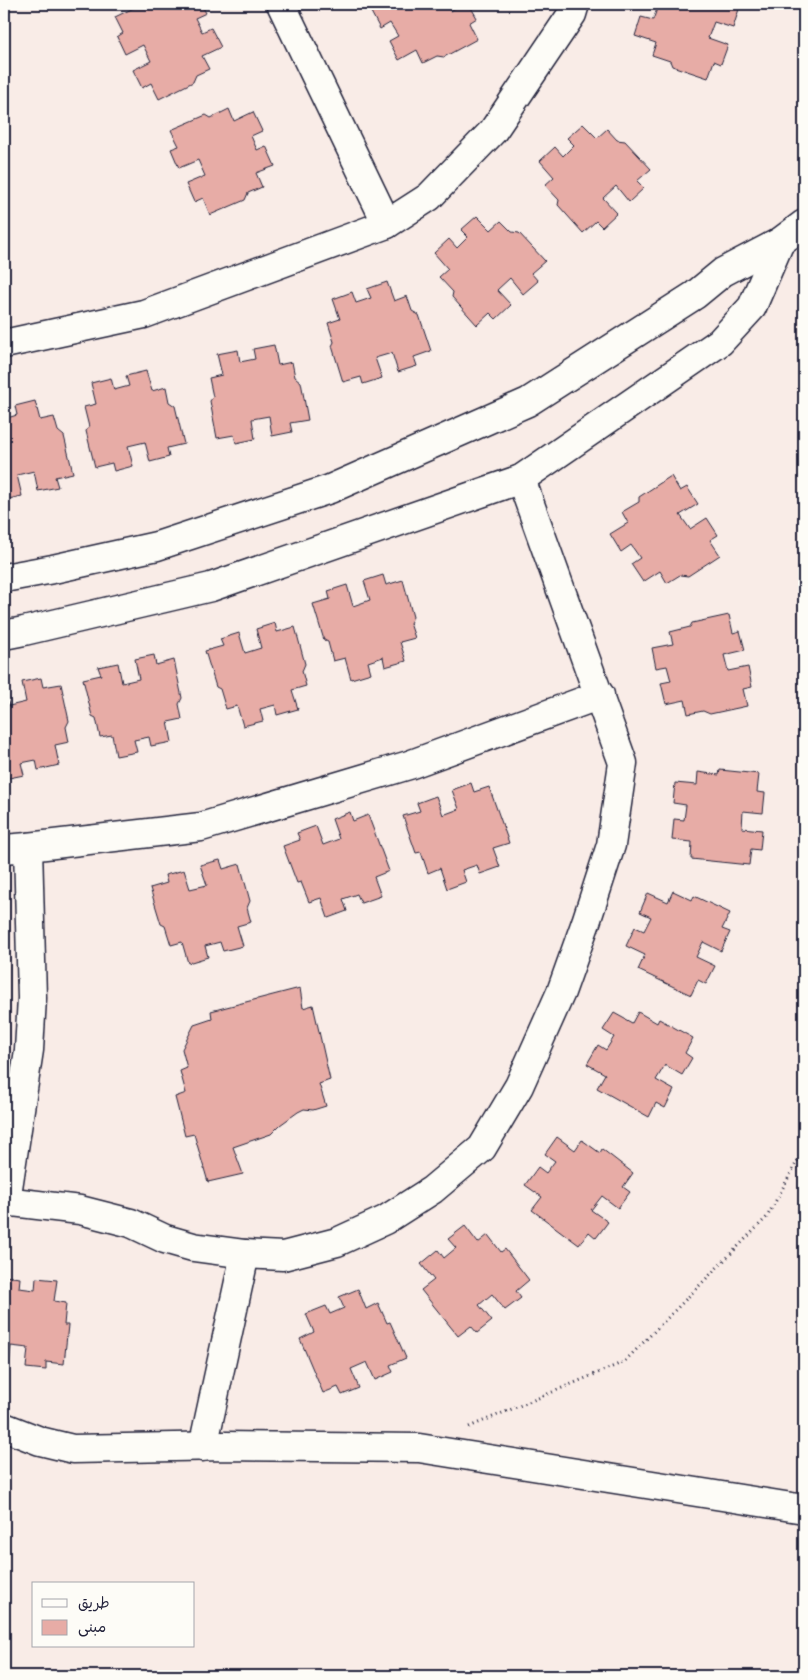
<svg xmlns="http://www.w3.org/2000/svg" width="808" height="1680" viewBox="0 0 808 1680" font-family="Dekko,'Playpen Sans Arabic',sans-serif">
  <rect width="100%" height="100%" fill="#f9ece7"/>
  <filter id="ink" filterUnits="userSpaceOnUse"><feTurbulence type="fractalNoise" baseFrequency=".02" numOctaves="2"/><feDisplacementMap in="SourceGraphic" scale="10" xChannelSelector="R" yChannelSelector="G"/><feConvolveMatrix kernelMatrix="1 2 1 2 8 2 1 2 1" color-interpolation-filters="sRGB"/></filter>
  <g filter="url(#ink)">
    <g fill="#e7aca6" stroke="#22223b">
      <path d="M 142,4 L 201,4 L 206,13 L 195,18 L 202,32 L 211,28 L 221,47 L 202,56 L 209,69 L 196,75 L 193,82 L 159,99 L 151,83 L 142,88 L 133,70 L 151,61 L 143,45 L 125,54 L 117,37 L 123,33 L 115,17 Z"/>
      <path d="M 382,4 L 446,4 L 450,11 L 463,4 L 469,4 L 477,18 L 469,23 L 477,39 L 444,57 L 437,56 L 423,63 L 417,50 L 399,60 L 389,41 L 398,36 L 390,23 L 380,29 L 370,10 Z"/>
      <path d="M 652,4 L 731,4 L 730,6 L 739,9 L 733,28 L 714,22 L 708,38 L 728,45 L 721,64 L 714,61 L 708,78 L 672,66 L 670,61 L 652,55 L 656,43 L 635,36 L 641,17 L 653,20 L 658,6 Z"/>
      <path d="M 229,109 L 234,121 L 253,112 L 262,131 L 251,136 L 257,150 L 266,146 L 275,166 L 256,173 L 262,187 L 248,193 L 245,200 L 210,215 L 203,198 L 194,202 L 186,184 L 205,176 L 198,160 L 179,168 L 171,149 L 179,146 L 171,130 L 206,115 L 211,118 Z"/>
      <path d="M 583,124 L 597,138 L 607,129 L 617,140 L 625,141 L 651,169 L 637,181 L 644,188 L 629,202 L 616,186 L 603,198 L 617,213 L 602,227 L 596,221 L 583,233 L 558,205 L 559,200 L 545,185 L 554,177 L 540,161 L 555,147 L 563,156 L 574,145 L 567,138 Z"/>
      <path d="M 477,216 L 491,230 L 501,221 L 512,232 L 519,233 L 545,261 L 531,273 L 538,281 L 523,294 L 510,278 L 497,290 L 511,305 L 496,319 L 490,313 L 477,325 L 452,297 L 453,292 L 439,277 L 448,269 L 434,253 L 449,239 L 457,248 L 468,237 L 461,230 Z"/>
      <path d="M 387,282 L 394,301 L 407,296 L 412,311 L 419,315 L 431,351 L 414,357 L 417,366 L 398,372 L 392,353 L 375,358 L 382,378 L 363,384 L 361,377 L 343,382 L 332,346 L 334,342 L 328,323 L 340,319 L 333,299 L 352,292 L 356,303 L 371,298 L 367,289 Z"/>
      <path d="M 274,345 L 278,365 L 292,362 L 295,377 L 301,382 L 308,420 L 290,423 L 292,432 L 272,436 L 269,416 L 252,419 L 255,439 L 236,443 L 234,435 L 217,438 L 210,401 L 213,397 L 209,378 L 222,375 L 217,354 L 238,350 L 240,362 L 255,359 L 253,349 Z"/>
      <path d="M 146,371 L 152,391 L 166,387 L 169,402 L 175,406 L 184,444 L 167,448 L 169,457 L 150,462 L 145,442 L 128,446 L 133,466 L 114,471 L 112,463 L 95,467 L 86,431 L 89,427 L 84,407 L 96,404 L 91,383 L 111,378 L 114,390 L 129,386 L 126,376 Z"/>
      <path d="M 35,401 L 40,420 L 54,417 L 58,431 L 64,436 L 73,473 L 55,477 L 58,487 L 38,491 L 34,471 L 17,475 L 22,496 L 4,500 L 4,419 L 17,415 L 15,406 Z"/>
      <path d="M 671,476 L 680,491 L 687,487 L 698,504 L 680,515 L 690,529 L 707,518 L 718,535 L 710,540 L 720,555 L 688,576 L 680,575 L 667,583 L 660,571 L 643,582 L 631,564 L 640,558 L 631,545 L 621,552 L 610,534 L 628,523 L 622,512 L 639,502 L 639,497 Z"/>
      <path d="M 383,575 L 386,585 L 403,580 L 413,617 L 410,623 L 415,638 L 400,642 L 406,661 L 385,667 L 383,657 L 368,662 L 371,673 L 351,679 L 345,658 L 333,661 L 328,642 L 324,640 L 313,604 L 330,599 L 328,591 L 347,585 L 353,606 L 370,600 L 364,581 Z"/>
      <path d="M 729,615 L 733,633 L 740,631 L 745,650 L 724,655 L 728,671 L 748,667 L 752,687 L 743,689 L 747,706 L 710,714 L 703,711 L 688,714 L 685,700 L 666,704 L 661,683 L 671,681 L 667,666 L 656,668 L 652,648 L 673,644 L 670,632 L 690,627 L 692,623 Z"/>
      <path d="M 275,623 L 277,632 L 295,627 L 305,664 L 302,671 L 306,686 L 292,690 L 298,709 L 277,715 L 275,705 L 260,709 L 263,721 L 243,726 L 237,706 L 226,709 L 220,689 L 216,687 L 205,651 L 223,646 L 220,639 L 239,633 L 245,653 L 261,648 L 256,629 Z"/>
      <path d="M 154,655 L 156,665 L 174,660 L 182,698 L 179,704 L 182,719 L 168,722 L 172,742 L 151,746 L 149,737 L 134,740 L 137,752 L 116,756 L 112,735 L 100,737 L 96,718 L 92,716 L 83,679 L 101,675 L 98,667 L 118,663 L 122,683 L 139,679 L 135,659 Z"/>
      <path d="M 41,678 L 43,687 L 61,684 L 69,721 L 66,727 L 69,742 L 55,745 L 59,765 L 38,770 L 36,760 L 21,763 L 24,775 L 4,779 L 4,686 L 9,706 L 26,702 L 22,682 Z"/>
      <path d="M 720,770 L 759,774 L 757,792 L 765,793 L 763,813 L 743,811 L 742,828 L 762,830 L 760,850 L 751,849 L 749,865 L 691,859 L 692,842 L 672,840 L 674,819 L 684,820 L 686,805 L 673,803 L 675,783 L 697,785 L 698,772 L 719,775 Z"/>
      <path d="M 471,783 L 474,792 L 489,787 L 509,843 L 493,848 L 500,867 L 480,874 L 477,865 L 462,870 L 466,882 L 447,889 L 440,868 L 428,873 L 421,852 L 416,853 L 403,816 L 420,811 L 417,803 L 436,796 L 443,815 L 459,809 L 452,790 Z"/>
      <path d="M 350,812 L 353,821 L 368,815 L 389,871 L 374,877 L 381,896 L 361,903 L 357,894 L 343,899 L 347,911 L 328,918 L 321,898 L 309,902 L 301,882 L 297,883 L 283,846 L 300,840 L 297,833 L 316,826 L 323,845 L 339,839 L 332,819 Z"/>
      <path d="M 220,860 L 223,869 L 240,864 L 250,901 L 247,908 L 251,922 L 237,926 L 243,946 L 223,951 L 220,942 L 205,946 L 208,957 L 188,963 L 182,942 L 171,945 L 165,926 L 161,924 L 150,888 L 167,883 L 165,875 L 184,870 L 190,889 L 207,885 L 200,865 Z"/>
      <path d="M 673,891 L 692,900 L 694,896 L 730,913 L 722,929 L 730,932 L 721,951 L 703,942 L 696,957 L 715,966 L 706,984 L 698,980 L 691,995 L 638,970 L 645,955 L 626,946 L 635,927 L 644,931 L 651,917 L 640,912 L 648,893 L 668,902 Z"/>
      <path d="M 300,988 L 303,1008 L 313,1005 L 330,1080 L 319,1084 L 326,1106 L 313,1110 L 304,1109 L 298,1112 L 280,1125 L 271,1134 L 233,1147 L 243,1174 L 208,1182 L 194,1134 L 185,1136 L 175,1097 L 186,1093 L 180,1071 L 187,1068 L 182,1049 L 194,1025 L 212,1019 L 211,1011 Z"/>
      <path d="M 638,1012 L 657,1023 L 659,1019 L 693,1038 L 685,1053 L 692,1058 L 682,1075 L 665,1065 L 656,1080 L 674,1090 L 665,1108 L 656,1103 L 649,1117 L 597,1088 L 605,1074 L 587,1064 L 598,1045 L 606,1050 L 614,1037 L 603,1030 L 614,1013 L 632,1023 Z"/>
      <path d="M 557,1137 L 575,1150 L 582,1140 L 600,1153 L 602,1149 L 633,1173 L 623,1187 L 630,1192 L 618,1208 L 602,1196 L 591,1210 L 608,1222 L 596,1238 L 589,1232 L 579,1245 L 532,1210 L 542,1197 L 525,1185 L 538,1167 L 546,1173 L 555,1161 L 545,1154 Z"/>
      <path d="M 465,1226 L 478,1243 L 488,1235 L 501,1252 L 505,1249 L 529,1280 L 516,1291 L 521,1298 L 505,1310 L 492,1294 L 479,1305 L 492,1321 L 477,1333 L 471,1326 L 458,1336 L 421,1290 L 434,1280 L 421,1264 L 438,1250 L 444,1258 L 456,1248 L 448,1239 Z"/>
      <path d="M 4,1276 L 20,1278 L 19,1288 L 35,1290 L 36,1278 L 57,1280 L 54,1301 L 66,1303 L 64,1325 L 68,1325 L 64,1364 L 46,1362 L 46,1370 L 26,1368 L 28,1348 L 11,1346 L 9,1366 L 4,1366 Z"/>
      <path d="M 358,1289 L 366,1309 L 378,1303 L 387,1323 L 390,1322 L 406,1358 L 390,1365 L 393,1372 L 375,1380 L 367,1362 L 351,1369 L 359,1388 L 342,1395 L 338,1387 L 323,1393 L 300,1339 L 314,1332 L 306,1314 L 326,1306 L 330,1314 L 344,1308 L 339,1297 Z"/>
    </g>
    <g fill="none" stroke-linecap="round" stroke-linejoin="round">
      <g stroke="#22223b" stroke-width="31">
        <g id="minor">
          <path d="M 281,4 L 387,224"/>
          <path d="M 4,344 L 144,314 L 387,224 L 429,197 L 493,131 L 572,14 L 575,4"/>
          <path d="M 4,578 L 53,569 L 157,546 L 330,489 L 528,402 L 695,295 L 723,272 L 780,242 L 804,224"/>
          <path d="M 4,635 L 24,631 L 211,587 L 521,479 L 720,342 L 752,307 L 780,242"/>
          <path d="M 4,849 L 28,847 L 201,827 L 409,765 L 600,695"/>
          <path d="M 4,1201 L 80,1210 L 131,1223 L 165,1239 L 193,1247 L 245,1254 L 283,1256 L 337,1242 L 385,1220 L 432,1190 L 482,1148 L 519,1086 L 561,992 L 586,922 L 611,845 L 623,763 L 521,479"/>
          <path d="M 6,1201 L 29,1050 L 32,998 L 28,847"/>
          <path d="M 4,1427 L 40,1441 L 73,1449 L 225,1446 L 419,1448 L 804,1509"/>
          <path d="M 203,1447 L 245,1254"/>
        </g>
      </g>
      <path stroke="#22223b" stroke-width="3" stroke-dasharray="1 4" stroke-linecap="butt" d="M 469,1427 L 624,1362 L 767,1217 L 804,1149"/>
      <use href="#minor" stroke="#fdfcf7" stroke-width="28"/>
    </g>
  </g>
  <rect width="808" height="1680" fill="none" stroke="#fdfcf7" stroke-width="20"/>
  <rect x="10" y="10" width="788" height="1660" fill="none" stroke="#22223b" stroke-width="2" filter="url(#ink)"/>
  <rect x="32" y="1582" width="162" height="65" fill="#fdfcf7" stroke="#a5a5ac"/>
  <rect x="42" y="1599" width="25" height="8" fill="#fdfcf7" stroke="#a5a5ac"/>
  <text x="78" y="1608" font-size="15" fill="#22223b">طريق</text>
  <rect x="42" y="1620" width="25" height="15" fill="#e7aca6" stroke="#a5a5ac"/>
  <text x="78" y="1632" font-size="15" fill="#22223b">مبنى</text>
</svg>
